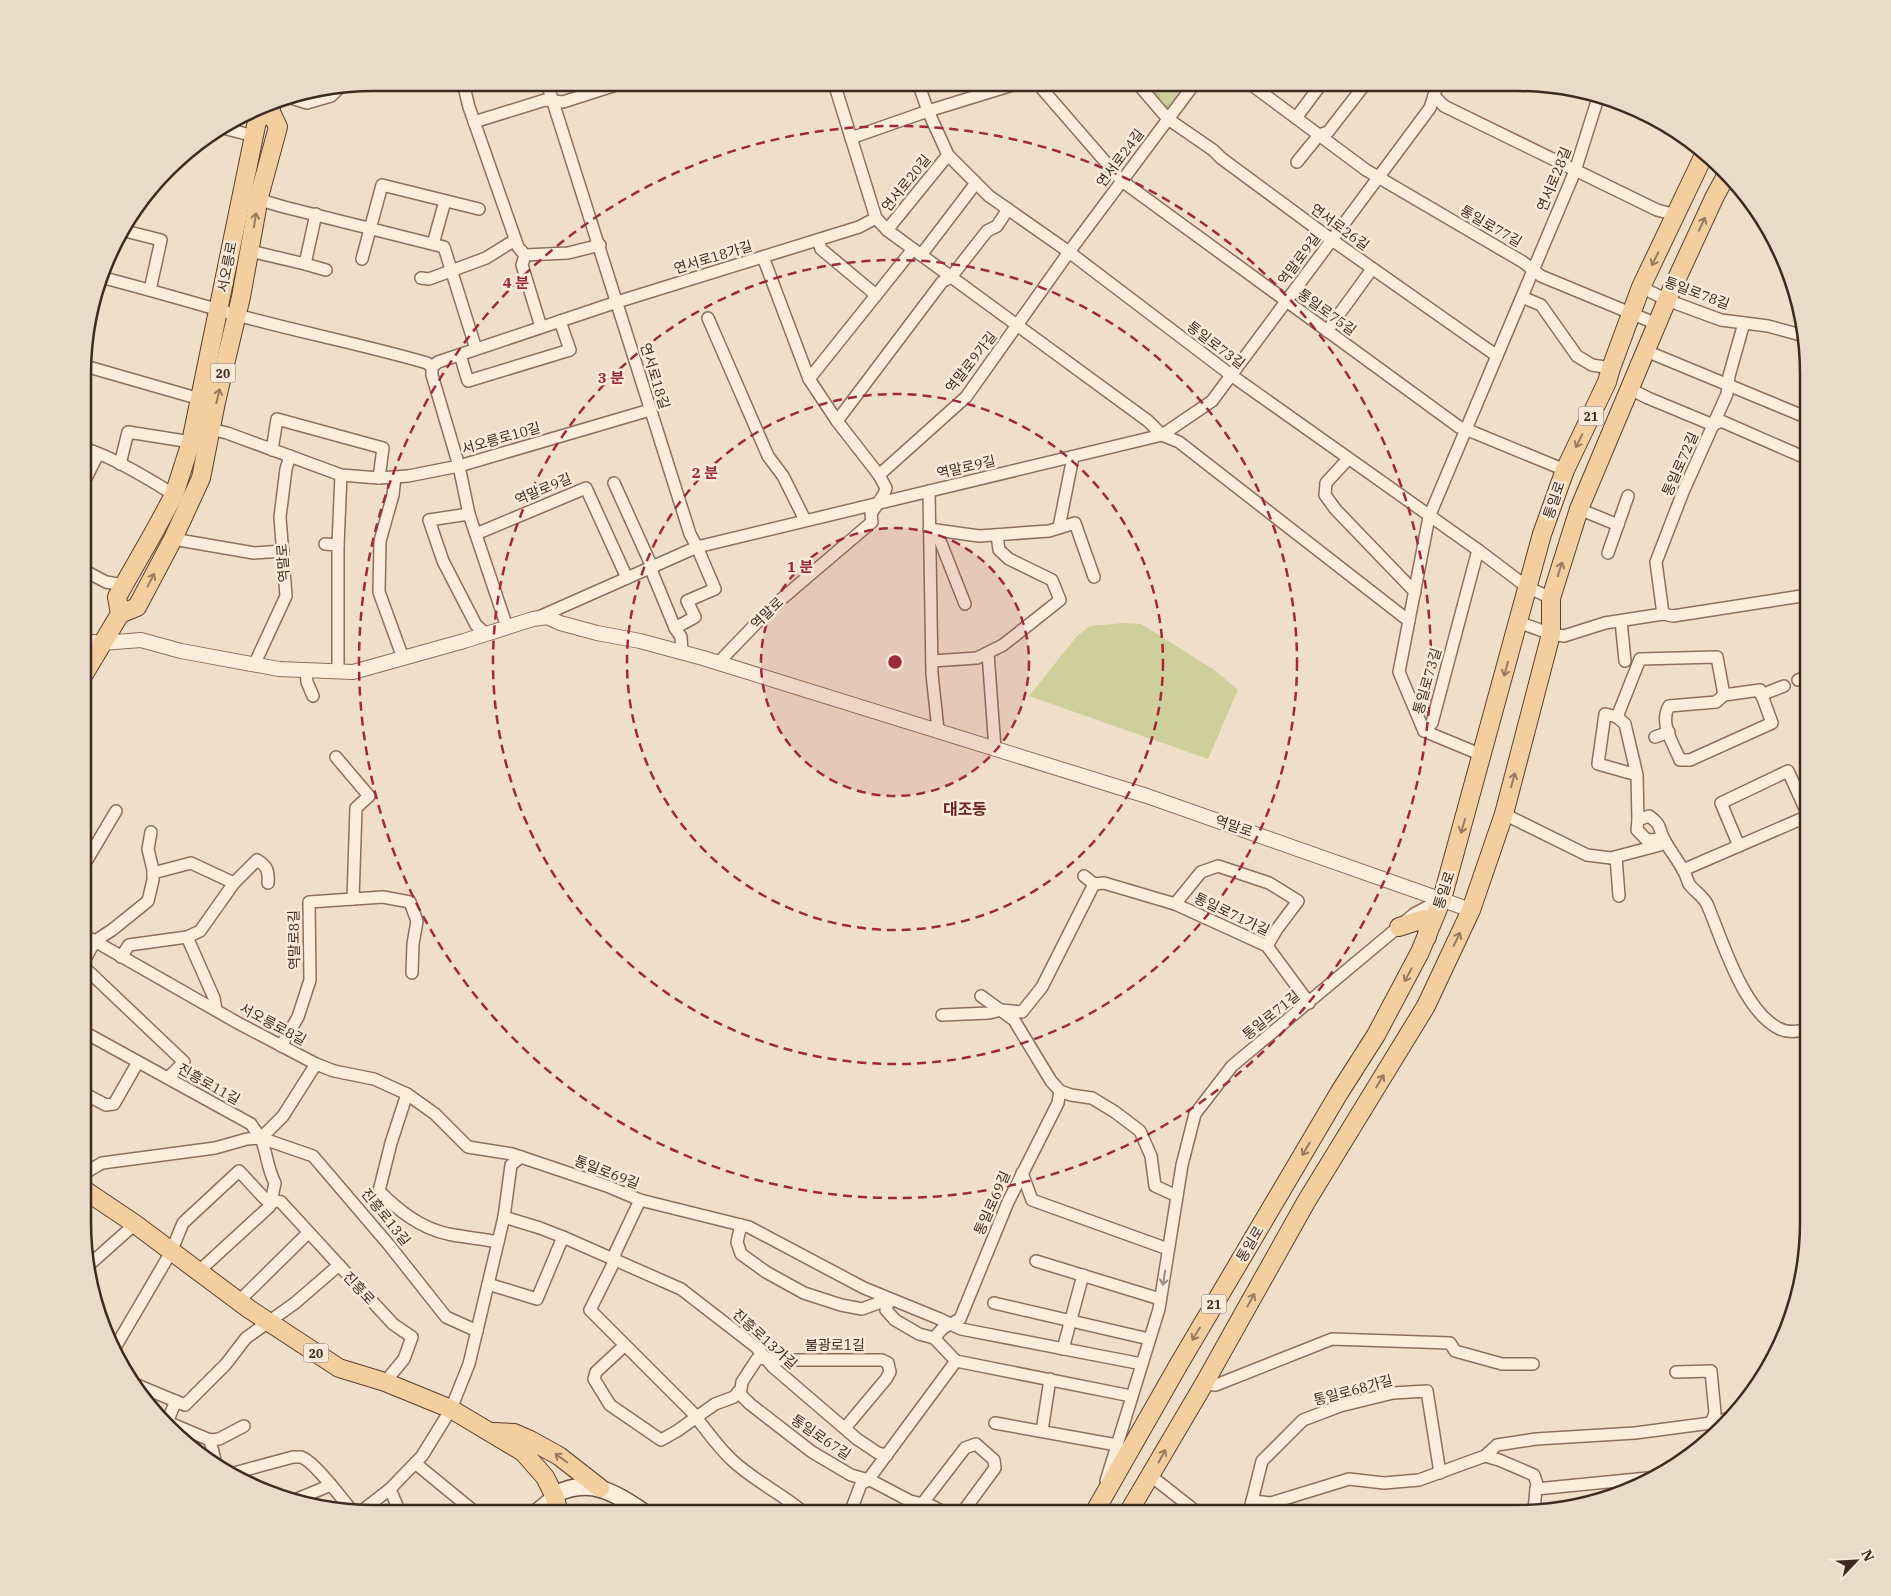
<svg xmlns="http://www.w3.org/2000/svg" width="1891" height="1596" viewBox="0 0 1891 1596" font-family="'IBM Plex Serif','Noto Sans KR',serif">
  <defs>
    <pattern id="park-crowns" width="20" height="18" patternUnits="userSpaceOnUse" patternTransform="scale(1.25)"><rect width="20" height="18" fill="#cfcf9b"/><path d="M2 6a3 3 0 1 1 6 0M12 15a3 3 0 1 1 6 0" fill="none" stroke="#b3b285"/></pattern>
  </defs>
  <rect width="100%" height="100%" fill="#f0dfc8"/>
  <path fill="url(#park-crowns)" d="M 1143,83 L 1187,83 L 1167,110 Z"/>
  <path fill="#cfcf9b" d="M 1124,623 L 1141,624 L 1213,669 L 1238,690 L 1208,759 L 1029,696 L 1077,636 L 1090,626 Z"/>
  <g fill="none" stroke-linecap="round" stroke-linejoin="round">
    <g stroke="#8d705c" stroke-width="14">
      <g id="minor">
        <path d="M 463,83 L 469,107 L 518,247 L 525,255 L 568,253 L 600,245"/>
        <path d="M 547,83 L 690,534 L 697,547 L 715,589 L 687,601 L 695,617 L 675,628"/>
        <path d="M 834,83 L 876,218 L 887,230 L 1148,421 L 1162,435 L 1179,442 L 1409,621"/>
        <path d="M 918,83 L 928,111 L 948,155 L 989,196 L 1069,252 L 1231,375 L 1478,550 L 1527,587 L 1551,598"/>
        <path d="M 1037,83 L 1122,181 L 1459,427 L 1475,433 L 1565,470"/>
        <path d="M 1137,83 L 1168,119 L 1213,150 L 1221,158 L 1332,240 L 1497,356"/>
        <path d="M 1249,83 L 1366,170 L 1523,262 L 1541,276 L 1657,324"/>
        <path d="M 1434,96 L 1444,106 L 1657,210 L 1676,215"/>
        <path d="M 288,97 L 307,103 L 331,96 L 339,88"/>
        <path d="M 1296,118 L 1322,83"/>
        <path d="M 474,122 L 545,100 L 563,102 L 622,83"/>
        <path d="M 227,129 L 254,136"/>
        <path d="M 851,138 L 928,111 L 1019,83"/>
        <path d="M 1297,162 L 1319,135 L 1328,132 L 1366,83"/>
        <path d="M 259,197 L 267,202 L 284,207 L 444,247 L 476,349"/>
        <path d="M 121,230 L 161,240 L 150,290"/>
        <path d="M 887,230 L 948,155"/>
        <path d="M 818,240 L 821,249 L 876,295"/>
        <path d="M 433,244 L 445,201"/>
        <path d="M 250,251 L 305,264 L 326,270"/>
        <path d="M 525,255 L 522,265 L 541,327"/>
        <path d="M 921,255 L 976,183"/>
        <path d="M 763,257 L 809,379 L 837,421 L 879,475"/>
        <path d="M 362,259 L 382,185 L 479,209"/>
        <path d="M 305,264 L 316,214"/>
        <path d="M 104,278 C 143,288 181,299 219,310 C 288,330 358,343 427,363 L 432,367"/>
        <path d="M 421,278 L 429,279 L 486,258 L 515,240"/>
        <path d="M 1641,287 L 1667,300 L 1721,320 L 1768,326 L 1801,335"/>
        <path d="M 1522,297 L 1541,305 L 1577,356 L 1592,365 L 1611,368"/>
        <path d="M 708,318 L 768,456 L 783,476 L 805,520"/>
        <path d="M 1327,331 L 1372,269"/>
        <path d="M 1646,351 L 1808,418"/>
        <path d="M 460,355 L 468,381 L 570,350 L 560,321"/>
        <path d="M 85,366 L 200,399"/>
        <path d="M 809,379 L 913,249"/>
        <path d="M 1630,389 L 1648,398 L 1713,425"/>
        <path d="M 837,421 L 942,282 L 951,277 L 987,231 L 997,226 L 1008,209"/>
        <path d="M 1713,425 L 1721,421 L 1808,459"/>
        <path d="M 211,429 L 227,433 L 341,475 L 379,478 L 408,476 L 459,466 L 650,410"/>
        <path d="M 85,449 C 107,454 153,481 174,495"/>
        <path d="M 272,450 L 277,419 L 383,448 L 379,478"/>
        <path d="M 1348,459 L 1326,483 L 1325,495 L 1336,510 L 1415,592"/>
        <path d="M 120,464 L 128,432 L 191,442"/>
        <path d="M 395,477 L 393,495 L 380,541 L 379,592 L 403,658"/>
        <path d="M 85,480 L 98,454"/>
        <path d="M 614,483 L 652,567 L 652,572 L 675,628 L 681,637 L 682,652"/>
        <path d="M 929,491 L 932,674 L 938,730"/>
        <path d="M 1579,509 L 1618,525"/>
        <path d="M 469,514 L 429,520 L 443,561 L 476,625 L 486,634"/>
        <path d="M 1059,527 L 1073,457"/>
        <path d="M 476,534 L 586,488 L 627,578"/>
        <path d="M 173,539 L 254,553 L 283,551"/>
        <path d="M 325,544 L 338,545 L 338,671"/>
        <path d="M 338,545 L 341,475"/>
        <path d="M 1608,553 L 1628,496"/>
        <path d="M 85,571 L 106,582 L 123,585"/>
        <path d="M 965,604 L 939,538 L 929,529 L 979,536 L 1049,531 L 1075,523 L 1094,577"/>
        <path d="M 1663,614 L 1656,562 L 1683,492 L 1727,394 L 1729,376 L 1744,323"/>
        <path d="M 539,617 L 697,547 L 1162,435 L 1212,401 L 1430,108 L 1438,83"/>
        <path d="M 1621,621 L 1625,661"/>
        <path d="M 1518,622 L 1551,634 L 1564,636 L 1605,623 L 1663,614 L 1673,616 L 1808,595"/>
        <path d="M 507,627 L 469,514 L 459,466 L 432,375 L 432,367 L 438,362 L 617,302 L 859,227 L 876,218"/>
        <path d="M 988,653 L 995,749"/>
        <path d="M 932,661 L 977,658 L 1003,645 L 1060,600 L 1052,580 L 1009,559 L 999,550 L 997,535"/>
        <path d="M 255,663 L 286,596 L 280,517 L 286,469 L 290,456"/>
        <path d="M 718,663 L 771,608 L 872,522 L 871,514 L 884,494 L 886,488 L 879,475 L 966,397 L 1069,252 L 1195,83"/>
        <path d="M 306,670 L 307,682 L 313,696"/>
        <path d="M 1798,680 L 1808,676"/>
        <path d="M 1761,695 L 1784,686"/>
        <path d="M 1617,717 L 1640,659 L 1717,657 L 1724,695 L 1716,702 L 1669,706 C 1659,723 1673,743 1680,760 L 1690,760 L 1772,723 L 1760,690 L 1724,695"/>
        <path d="M 1424,731 L 1432,723 L 1478,550"/>
        <path d="M 1655,737 L 1669,732"/>
        <path d="M 1482,755 L 1424,731 L 1399,672 L 1429,517 L 1575,171 L 1598,98"/>
        <path d="M 336,757 L 369,796 L 356,808 L 353,899"/>
        <path d="M 1637,775 L 1625,724 L 1617,717 L 1605,714 L 1598,764 L 1637,775 L 1638,820"/>
        <path d="M 1504,814 L 1587,855 L 1611,858 L 1660,845 L 1662,842"/>
        <path d="M 1663,839 L 1647,840 L 1637,830 L 1638,820 L 1649,816 C 1664,827 1657,828 1665,841 C 1670,851 1678,860 1683,870 C 1686,874 1687,880 1689,884 C 1694,891 1703,896 1707,904 C 1722,939 1742,1009 1778,1028 C 1787,1033 1798,1032 1808,1029"/>
        <path d="M 1739,846 L 1721,803 L 1788,771 L 1808,815"/>
        <path d="M 1616,857 L 1619,896"/>
        <path d="M 84,865 L 116,811"/>
        <path d="M 1683,870 L 1808,816"/>
        <path d="M 153,873 L 191,863 L 234,883"/>
        <path d="M 1094,884 L 1104,883 L 1175,904 L 1267,946 L 1309,1003"/>
        <path d="M 1175,904 L 1201,872 L 1218,866 L 1269,883 L 1298,901 L 1277,929 L 1267,946"/>
        <path d="M 1808,926 L 1808,923"/>
        <path d="M 84,935 L 238,1023 L 316,1064 L 334,1071 L 374,1079 L 407,1094 L 435,1114 L 468,1147 L 512,1154 L 607,1186 L 640,1200 L 749,1227 L 864,1288 L 940,1319 L 961,1329 L 1142,1364"/>
        <path d="M 187,937 L 214,998 L 216,1010"/>
        <path d="M 121,957 L 129,945 L 187,937 L 200,931 L 234,883 L 257,860 C 267,866 269,871 268,883"/>
        <path d="M 84,961 L 95,941 L 112,930 L 148,901 L 153,880 L 153,870 L 148,849 L 151,832"/>
        <path d="M 84,967 L 184,1062 L 168,1078"/>
        <path d="M 981,996 L 1014,1020 L 1051,1081 L 1060,1091 L 1071,1095 L 1092,1098 L 1115,1112 L 1140,1131 L 1151,1156 L 1155,1186 L 1177,1196"/>
        <path d="M 942,1015 L 989,1013 L 1001,1010 L 1022,1012 L 1042,987 L 1094,884 L 1084,876"/>
        <path d="M 84,1032 L 251,1124 C 254,1129 259,1135 262,1141 C 267,1155 268,1170 275,1183 L 270,1206 L 198,1272"/>
        <path d="M 281,1046 L 298,1017 L 310,980 L 309,902 L 383,897 L 410,902 L 417,921 L 413,944 L 412,973"/>
        <path d="M 83,1093 L 106,1105 L 114,1104 L 138,1062"/>
        <path d="M 407,1094 L 391,1143 L 379,1191 C 398,1210 420,1228 448,1234 C 464,1237 481,1239 498,1242"/>
        <path d="M 261,1138 L 283,1116 L 316,1064"/>
        <path d="M 1022,1173 L 1032,1200 L 1168,1249"/>
        <path d="M 83,1174 L 102,1163 L 215,1148 L 247,1139 L 261,1138 L 313,1156 L 389,1245 L 446,1317 L 477,1331"/>
        <path d="M 640,1200 L 615,1253 L 615,1260 L 590,1310 L 695,1415 L 699,1421 C 709,1434 720,1449 732,1460 C 753,1480 779,1492 802,1511 L 801,1513"/>
        <path d="M 504,1217 L 540,1228 L 563,1237 L 681,1289 L 756,1347 L 773,1367 L 857,1439 L 878,1453 L 887,1455"/>
        <path d="M 741,1225 L 737,1242 L 741,1254 L 766,1272 L 804,1293 L 841,1305 L 862,1309 L 889,1299 L 886,1310 L 895,1320 L 919,1334 L 934,1338 L 943,1328 L 960,1319 L 1008,1202 L 1058,1103 L 1060,1091"/>
        <path d="M 1036,1261 L 1160,1299"/>
        <path d="M 89,1265 L 135,1224"/>
        <path d="M 488,1284 L 537,1299 L 563,1237"/>
        <path d="M 239,1301 L 308,1233"/>
        <path d="M 994,1303 L 1149,1339"/>
        <path d="M 934,1338 L 956,1361"/>
        <path d="M 624,1346 L 596,1372 L 594,1379 L 610,1405 L 661,1440 L 677,1431 L 715,1404 L 734,1397 L 741,1389 L 742,1382 L 757,1359 L 765,1358 L 781,1360 L 882,1360 L 888,1363 L 890,1372 L 886,1379 L 845,1428"/>
        <path d="M 1063,1349 L 1083,1275"/>
        <path d="M 113,1351 L 171,1252 L 183,1223 L 239,1171 L 265,1199 L 281,1202 L 393,1324 L 412,1337 L 404,1359 L 385,1382"/>
        <path d="M 956,1361 L 1131,1396"/>
        <path d="M 1676,1372 L 1711,1371 L 1715,1413 L 1711,1423 L 1716,1433"/>
        <path d="M 1204,1384 L 1216,1385 L 1332,1339 L 1450,1343 L 1455,1351 L 1502,1364 L 1533,1364"/>
        <path d="M 137,1385 L 185,1405 L 226,1364 L 246,1338 L 295,1303 L 339,1265"/>
        <path d="M 738,1392 L 750,1404 L 812,1452 L 851,1475 L 872,1481 L 910,1501 L 932,1506 L 945,1513"/>
        <path d="M 176,1401 L 167,1422 L 210,1440 L 215,1460"/>
        <path d="M 995,1423 L 1117,1445"/>
        <path d="M 1042,1431 L 1050,1379"/>
        <path d="M 210,1440 L 219,1439 L 244,1426"/>
        <path d="M 1485,1456 L 1499,1460 L 1534,1475 L 1537,1484 L 1536,1489 L 1648,1478"/>
        <path d="M 415,1463 L 476,1513"/>
        <path d="M 234,1473 L 293,1457 C 294,1457 300,1457 301,1457 C 314,1461 343,1500 353,1512"/>
        <path d="M 1151,1476 L 1198,1513"/>
        <path d="M 1106,1481 L 1159,1309 L 1182,1165 L 1195,1114 L 1232,1066 L 1414,914 L 1442,899"/>
        <path d="M 390,1489 L 400,1513"/>
        <path d="M 297,1499 L 331,1485"/>
        <path d="M 1252,1501 L 1271,1503 L 1349,1479 L 1384,1483 L 1419,1480 L 1485,1456 L 1497,1445 L 1536,1439 L 1635,1433 L 1711,1423 L 1730,1418"/>
        <path d="M 922,1504 L 965,1448 L 976,1444 L 994,1460 L 995,1468 L 962,1513"/>
        <path d="M 1534,1510 L 1536,1489"/>
        <path d="M 359,1513 L 390,1489 L 422,1456 L 451,1409 L 469,1364 L 504,1217 L 511,1165 L 521,1157"/>
        <path d="M 532,1513 L 554,1495"/>
        <path d="M 850,1513 L 861,1484 L 868,1480 L 956,1361"/>
        <path d="M 1249,1513 L 1262,1461 L 1303,1420 L 1340,1406 L 1393,1393 L 1427,1391 L 1440,1473"/>
      </g>
    </g>
    <g stroke="#8d705c" stroke-width="16">
      <path id="tertiary" d="M 84,641 L 102,643 L 141,640 L 181,651 L 279,669 L 353,672 L 464,641 L 533,619 L 547,617 L 560,623 L 597,633 L 640,641 L 703,658 L 1147,796 L 1471,910"/>
    </g>
    <g stroke="#6f513f" stroke-width="19">
      <path id="secondary" d="M 554,1495 C 590,1476 615,1493 645,1513"/>
    </g>
    <g stroke="#5b3f30" stroke-width="20">
      <g id="primary">
        <path d="M 120,614 L 137,607 L 173,539 L 201,478 L 216,402 L 241,297 L 259,197 L 278,127 L 270,110"/>
        <path d="M 84,674 L 120,614 L 117,597 L 154,532 L 174,495 L 191,442 L 257,121 L 270,110 L 272,103"/>
        <path d="M 1399,927 L 1424,919 L 1428,926 L 1427,937"/>
        <path d="M 83,1189 L 135,1224 L 249,1309 L 339,1368 L 385,1382 L 451,1409 L 523,1452 L 545,1477 L 554,1495 L 559,1513"/>
        <path d="M 495,1432 L 514,1433 L 530,1440 L 559,1456 L 600,1488"/>
        <path d="M 1094,1513 L 1179,1364 L 1339,1093 L 1376,1035 L 1420,952 L 1442,899 L 1542,534 L 1565,470 L 1607,382 L 1611,368 L 1641,287 L 1704,155"/>
        <path d="M 1128,1513 L 1204,1384 L 1306,1202 L 1426,1006 L 1471,910 L 1504,814 L 1551,634 L 1551,598 L 1579,509 L 1667,300 L 1715,196 L 1727,174"/>
      </g>
    </g>
    <use href="#minor" stroke="#faeddc" stroke-width="11"/>
    <use href="#tertiary" stroke="#faeddc" stroke-width="14"/>
    <use href="#secondary" stroke="#faeddc" stroke-width="16"/>
    <use href="#primary" stroke="#f3cfa0" stroke-width="18"/>
  </g>
  <defs><path id="oneway-shaft" d="M-6 0H5M1.5-3L5.5 0L1.5 3" fill="none" stroke-width="1.6" stroke-linecap="round" stroke-linejoin="round" transform="scale(1.25)"/></defs>
  <g stroke="#987c60">
    <use href="#oneway-shaft" transform="translate(255 220) rotate(-81)"/>
    <use href="#oneway-shaft" transform="translate(1702 224) rotate(-65)"/>
    <use href="#oneway-shaft" transform="translate(1655 259) rotate(116)"/>
    <use href="#oneway-shaft" transform="translate(218 396) rotate(-77)"/>
    <use href="#oneway-shaft" transform="translate(1579 441) rotate(116)"/>
    <use href="#oneway-shaft" transform="translate(1560 569) rotate(-72)"/>
    <use href="#oneway-shaft" transform="translate(151 580) rotate(-62)"/>
    <use href="#oneway-shaft" transform="translate(1506 669) rotate(105)"/>
    <use href="#oneway-shaft" transform="translate(1513 780) rotate(-75)"/>
    <use href="#oneway-shaft" transform="translate(1463 826) rotate(106)"/>
    <use href="#oneway-shaft" transform="translate(1457 939) rotate(-64)"/>
    <use href="#oneway-shaft" transform="translate(1408 975) rotate(118)"/>
    <use href="#oneway-shaft" transform="translate(1380 1081) rotate(-59)"/>
    <use href="#oneway-shaft" transform="translate(1306 1149) rotate(121)"/>
    <use href="#oneway-shaft" transform="translate(1251 1300) rotate(-61)"/>
    <use href="#oneway-shaft" transform="translate(1196 1334) rotate(121)"/>
    <use href="#oneway-shaft" transform="translate(1162 1456) rotate(-62)"/>
    <use href="#oneway-shaft" transform="translate(561 1458) rotate(-145)"/>
  </g>
  <use stroke="#9c8c7e" href="#oneway-shaft" transform="translate(1164 1278) rotate(99)"/>
  <circle cx="895" cy="662" r="134" fill="#9e2a39" fill-opacity=".12"/>
  <g fill="none" stroke="#9e2a39" stroke-width="2.5" stroke-dasharray="9 6">
    <circle cx="895" cy="662" r="134"/>
    <circle cx="895" cy="662" r="268"/>
    <circle cx="895" cy="662" r="402"/>
    <circle cx="895" cy="662" r="536"/>
  </g>
  <g text-anchor="middle" dominant-baseline="central" stroke-width="5" stroke-linejoin="round" paint-order="stroke">
    <g fill="#f7ead8" stroke="#756457" stroke-width="1">
      <rect x="210.5" y="363.5" width="25" height="19" rx="4"/>
      <rect x="1578.5" y="406.5" width="25" height="19" rx="4"/>
      <rect x="1201.5" y="1294.5" width="25" height="19" rx="4"/>
      <rect x="303.5" y="1343.5" width="25" height="19" rx="4"/>
    </g>
    <g font-size="12" font-weight="bold" fill="#3d2a20">
      <text x="223" y="373">20</text>
      <text x="1591" y="416">21</text>
      <text x="1214" y="1304">21</text>
      <text x="316" y="1353">20</text>
    </g>
    <g font-size="14" fill="#3d2a20" stroke="#f7ead8">
      <text transform="translate(1120 158) rotate(-53)">연서로24길</text>
      <text transform="translate(1554 179) rotate(-68)">연서로28길</text>
      <text transform="translate(906 183) rotate(-51)">연서로20길</text>
      <text transform="translate(1491 226) rotate(30)">통일로77길</text>
      <text transform="translate(1340 227) rotate(36)">연서로26길</text>
      <text transform="translate(713 257) rotate(-17)">연서로18가길</text>
      <text transform="translate(1299 259) rotate(-53)">역말로9길</text>
      <text transform="translate(227 267) rotate(-79)">서오릉로</text>
      <text transform="translate(1697 293) rotate(20)">통일로78길</text>
      <text transform="translate(1327 312) rotate(36)">통일로75길</text>
      <text transform="translate(1216 345) rotate(37)">통일로73길</text>
      <text transform="translate(971 362) rotate(-52)">역말로9가길</text>
      <text transform="translate(655 376) rotate(73)">연서로18길</text>
      <text transform="translate(501 438) rotate(-16)">서오릉로10길</text>
      <text transform="translate(1680 464) rotate(-66)">통일로72길</text>
      <text transform="translate(966 467) rotate(-13)">역말로9길</text>
      <text transform="translate(543 489) rotate(-23)">역말로9길</text>
      <text transform="translate(1554 500) rotate(-71)">통일로</text>
      <text transform="translate(283 563) rotate(-94)">역말로</text>
      <text transform="translate(767 613) rotate(-44)">역말로</text>
      <text transform="translate(1427 681) rotate(-74)">통일로73길</text>
      <text transform="translate(1234 826) rotate(19)">역말로</text>
      <text transform="translate(1444 890) rotate(-72)">통일로</text>
      <text transform="translate(1232 914) rotate(25)">통일로71가길</text>
      <text transform="translate(294 940) rotate(-91)">역말로8길</text>
      <text transform="translate(1271 1015) rotate(-39)">통일로71길</text>
      <text transform="translate(273 1024) rotate(28)">서오릉로8길</text>
      <text transform="translate(209 1084) rotate(29)">진흥로11길</text>
      <text transform="translate(607 1172) rotate(21)">통일로69길</text>
      <text transform="translate(992 1203) rotate(-66)">통일로69길</text>
      <text transform="translate(386 1217) rotate(51)">진흥로13길</text>
      <text transform="translate(1250 1244) rotate(-59)">통일로</text>
      <text transform="translate(359 1288) rotate(47)">진흥로</text>
      <text transform="translate(765 1339) rotate(42)">진흥로13가길</text>
      <text x="835" y="1345">불광로1길</text>
      <text transform="translate(1353 1390) rotate(-15)">통일로68가길</text>
      <text transform="translate(821 1437) rotate(34)">통일로67길</text>
    </g>
    <g font-size="16" font-weight="bold" fill="#6b251e" stroke="#f7ead8">
      <text x="965" y="809">대조동</text>
    </g>
  </g>
  <path d="M0 0H1891V1596H0ZM374 91H1517A283 283 0 0 1 1800 374V1222A283 283 0 0 1 1517 1505H374A283 283 0 0 1 91 1222V374A283 283 0 0 1 374 91Z" fill="#e8dbc9" fill-rule="evenodd"/>
  <path fill="none" stroke="#3d2a20" stroke-width="2.5" d="M374 91H1517A283 283 0 0 1 1800 374V1222A283 283 0 0 1 1517 1505H374A283 283 0 0 1 91 1222V374A283 283 0 0 1 374 91Z"/>
  <circle cx="895" cy="662" r="8" fill="#9e2a39" stroke="#f7ead8" stroke-width="2.5"/>
  <g font-size="15" text-anchor="middle" font-weight="bold" fill="#9e2a39" stroke="#f7ead8" stroke-width="5" stroke-linejoin="round" paint-order="stroke">
    <text x="516" y="288">4 분</text>
    <text x="611" y="383">3 분</text>
    <text x="705" y="478">2 분</text>
    <text x="800" y="572">1 분</text>
  </g>
  <g transform="translate(1856 1561) rotate(65)" stroke="#f7ead8" stroke-width="4" paint-order="stroke">
  <path d="M0-4L9 19L0 12L-9 19Z" fill="#3d2a20"/>
  <text y="-8" font-size="14" font-weight="bold" text-anchor="middle" fill="#3d2a20">N</text>
  </g>
</svg>
